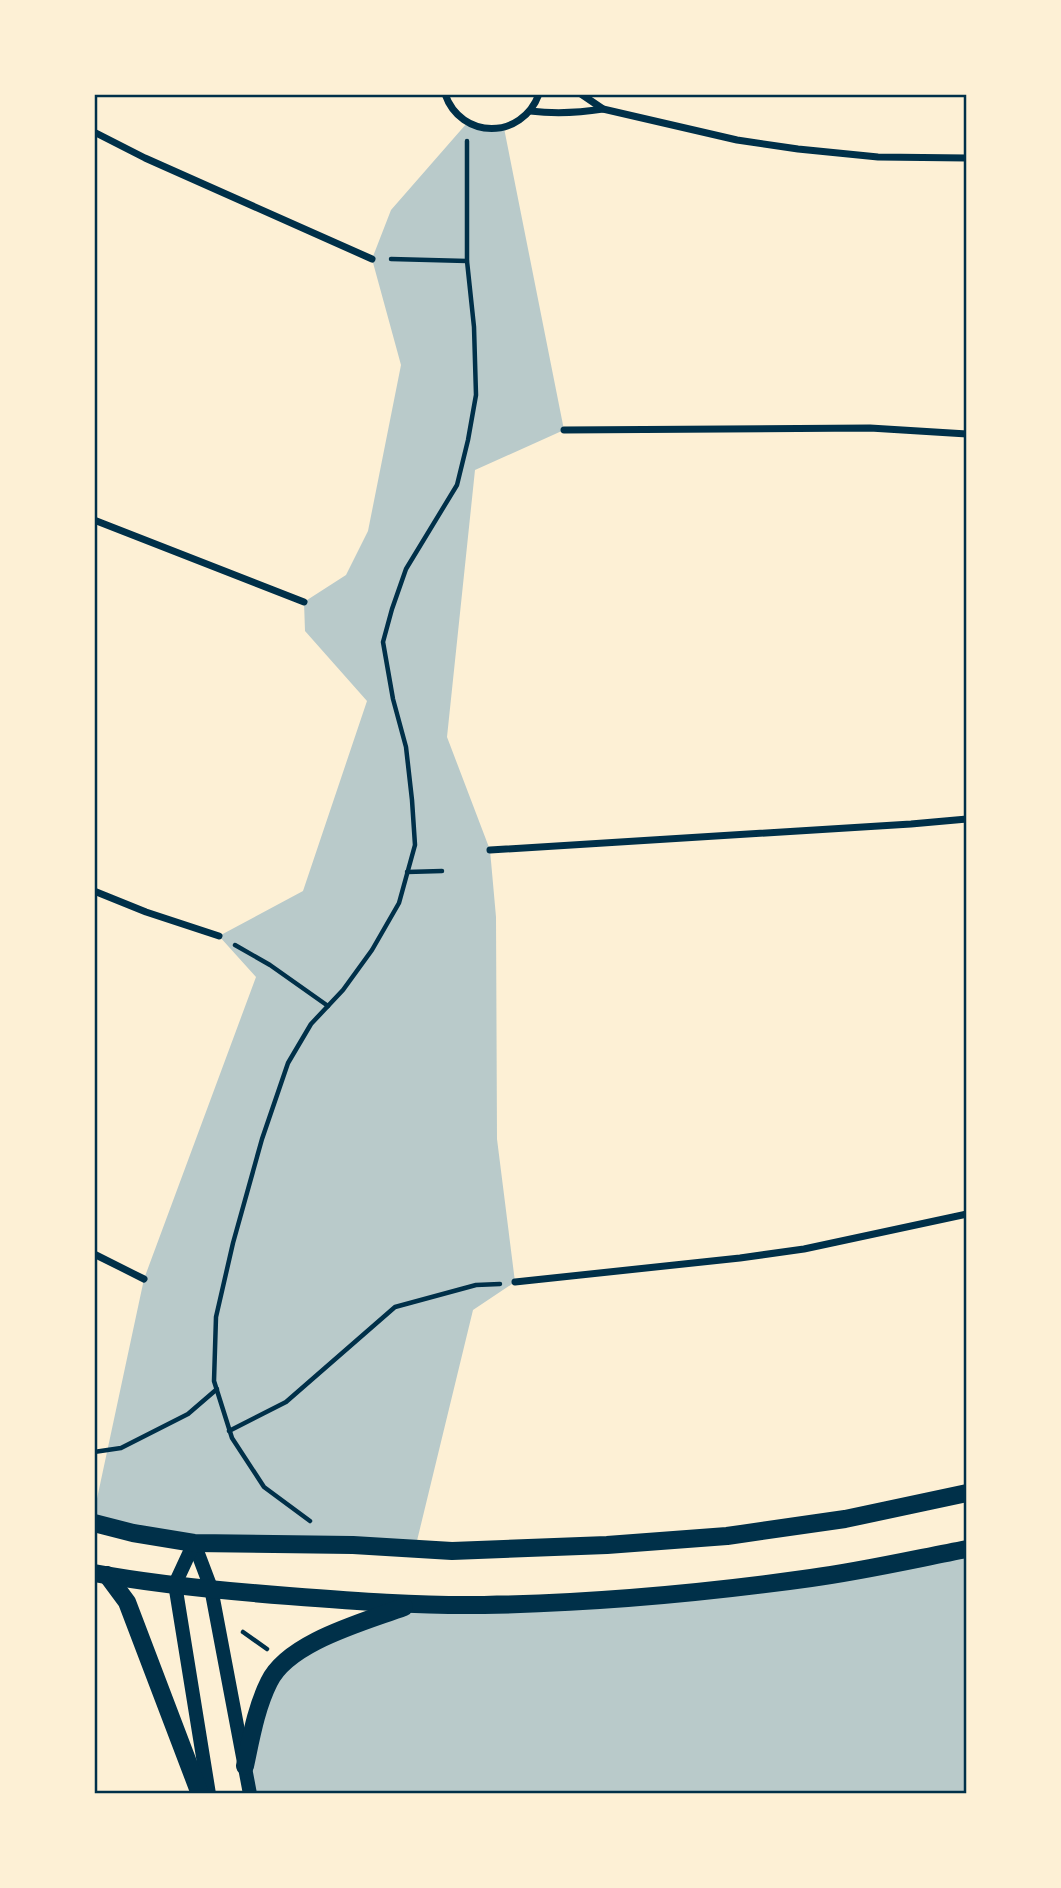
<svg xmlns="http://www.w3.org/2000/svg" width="1061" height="1888" viewBox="0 0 1061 1888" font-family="'PT Sans Narrow',sans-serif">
  <rect width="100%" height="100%" fill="#fdf0d5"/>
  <g fill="#b9caca">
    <path d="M 467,123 L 504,128 L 564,430 L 475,470 L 447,737 L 490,850 L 496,917 L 497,1139 L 515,1282 L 473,1310 L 415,1549 L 194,1543 L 95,1523 L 95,1508 L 144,1279 L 256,977 L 219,936 L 303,891 L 367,701 L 305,631 L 304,602 L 346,575 L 368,531 L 401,365 L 372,259 L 391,210 Z"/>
    <path d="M 966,1546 L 966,1793 L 250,1794 L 245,1766 L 270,1680 L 311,1644 L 429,1604 L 799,1578 Z"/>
  </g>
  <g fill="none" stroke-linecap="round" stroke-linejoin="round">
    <g stroke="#003049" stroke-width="4.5">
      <path d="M 391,259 L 467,261"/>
      <path d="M 407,872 L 442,871"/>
      <path d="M 235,945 L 270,965 L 328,1006"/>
      <path d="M 229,1431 L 286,1402 L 395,1307 L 476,1285 L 500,1284"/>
      <path d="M 94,1452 L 121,1448 L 188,1414 L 217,1389"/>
      <path d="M 310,1521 L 264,1487 L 232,1438 L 214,1381 L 216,1317 L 233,1243 L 262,1139 L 288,1063 L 311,1024 L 343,990 L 372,950 L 399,903 L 415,845 L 412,800 L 406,747 L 393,699 L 383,642 L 392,609 L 406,569 L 457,485 L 468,440 L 476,395 L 474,327 L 467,261 L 467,141"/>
      <path d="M 243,1632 L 267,1649"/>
    </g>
    <g stroke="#003049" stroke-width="7">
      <path d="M 445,94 C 461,140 522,140 539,94"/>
      <path d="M 581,94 L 603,109 L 737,140 L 798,149 L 878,157 L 967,158"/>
      <path d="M 530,111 C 556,114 578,113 603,109"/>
      <path d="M 94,132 L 145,158 L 372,259"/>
      <path d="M 564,430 L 870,428 L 967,434"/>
      <path d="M 94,520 L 304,602"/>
      <path d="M 490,850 L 911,824 L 967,819"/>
      <path d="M 94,891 L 146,912 L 219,936"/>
      <path d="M 94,1254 L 144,1279"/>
      <path d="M 515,1282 L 740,1258 L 804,1249 L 967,1214"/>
    </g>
    <g stroke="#003049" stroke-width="14">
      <path d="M 194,1543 L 211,1588 L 250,1794"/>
      <path d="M 194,1543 L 175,1584 L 209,1794"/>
    </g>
    <g stroke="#003049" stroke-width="18">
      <path d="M 94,1523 L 133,1533 L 194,1543 L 353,1545 L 452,1551 L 607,1545 L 727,1536 L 845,1519 L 967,1493"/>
      <path d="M 94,1573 C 158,1585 224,1591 289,1596 C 354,1601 419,1606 484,1605 C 592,1603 704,1593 811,1578 C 863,1571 915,1559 967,1549"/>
      <path d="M 107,1575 L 127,1602 L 200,1794"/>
      <path d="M 245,1766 C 251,1738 256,1708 269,1682 C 288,1642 364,1622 404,1607"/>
    </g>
  </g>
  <rect width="1061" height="1888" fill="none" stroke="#fdf0d5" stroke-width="192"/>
  <rect x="96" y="96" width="869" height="1696" fill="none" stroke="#003049" stroke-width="2.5"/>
</svg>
